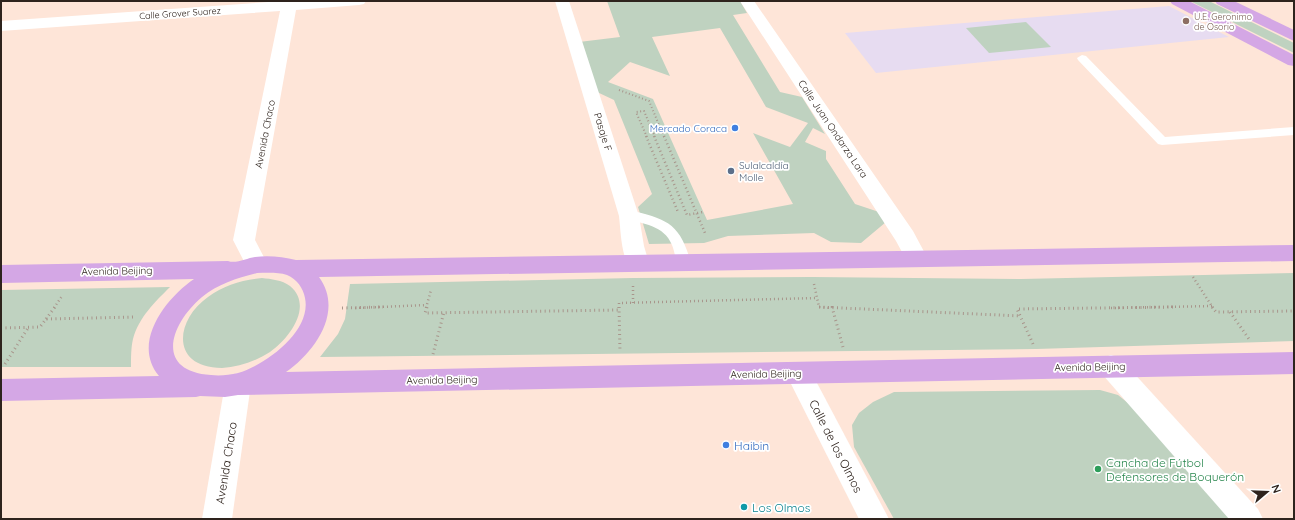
<svg xmlns="http://www.w3.org/2000/svg" width="1295" height="520" viewBox="0 0 1295 520" font-family="Quicksand,sans-serif">
  <rect width="100%" height="100%" fill="#fee5d8"/>
  <path fill="#e7dcf1" d="M 1169,6 L 1229,37 L 876,73 L 845,33 Z"/>
  <g fill="#bfd2c0" fill-rule="evenodd">
    <path d="M 607,1 L 740,1 L 747,13 L 733,15 L 780,92 L 802,97 L 825,134 L 813,128 L 805,142 L 826,151 L 826,159 L 855,204 L 879,212 L 886,222 L 861,243 L 831,242 L 814,233 L 728,236 L 704,243 L 649,244 L 638,207 L 652,194 L 614,100 L 597,92 L 579,42 L 620,37 ZM 720,28 L 766,107 L 808,123 L 790,147 L 753,133 L 793,204 L 707,220 L 653,99 L 608,82 L 630,62 L 670,76 L 652,37 Z"/>
    <path d="M 1190,1 L 1209,1 L 1294,43 L 1294,53 Z"/>
    <path d="M 1026,22 L 1051,47 L 989,53 L 966,28 Z"/>
    <path d="M 1294,273 L 1294,341 L 1036,349 L 320,357 L 338,334 L 345,319 L 350,284 L 633,278 L 812,277 L 1021,279 Z"/>
    <path d="M 262,278 C 271,279 282,280 290,286 C 314,306 289,339 270,352 C 256,361 239,367 222,368 C 171,368 174,321 208,297 C 224,285 242,280 262,278 Z"/>
    <path d="M 170,287 C 155,302 139,317 133,339 C 131,347 131,358 131,367 L 1,367 L 1,290 Z"/>
    <path d="M 1100,390 L 1118,395 L 1138,411 L 1233,519 L 894,519 L 854,447 L 852,425 L 859,413 L 873,402 L 894,392 Z"/>
  </g>
  <g fill="none" stroke-linecap="round" stroke-linejoin="round">
    <g stroke="#a8958b" stroke-width="2" stroke-dasharray="1 2.5" stroke-linecap="butt">
      <path d="M 619,90 L 649,101 L 664,137"/>
      <path d="M 647,137 L 636,112 L 644,111 L 655,137"/>
    </g>
    <g stroke="#a8958b" stroke-width="2.5" stroke-dasharray="1 3" stroke-linecap="butt">
      <path d="M 646,136 L 678,212"/>
      <path d="M 654,136 L 687,215 L 703,212"/>
      <path d="M 664,136 L 705,233"/>
      <path d="M 1193,277 L 1213,308"/>
      <path d="M 814,284 L 819,307 L 831,308"/>
      <path d="M 633,286 L 633,303"/>
      <path d="M 832,306 L 832,308"/>
      <path d="M 54,308 L 62,296"/>
      <path d="M 355,308 L 427,305"/>
      <path d="M 426,308 L 431,290"/>
      <path d="M 619,308 L 619,303 L 817,298"/>
      <path d="M 1111,308 L 1212,306"/>
    </g>
    <g stroke="#a8958b" stroke-width="3" stroke-dasharray="1 3.5" stroke-linecap="butt">
      <path d="M 427,307 L 425,313 L 618,310"/>
      <path d="M 619,307 L 620,352"/>
      <path d="M 819,307 L 1021,316"/>
      <path d="M 832,307 L 843,347"/>
      <path d="M 1212,307 L 1216,312 L 1294,311"/>
      <path d="M 342,308 L 383,307"/>
      <path d="M 1230,312 L 1249,339"/>
      <path d="M 46,319 L 55,307"/>
      <path d="M 1,328 L 40,327 L 46,319 L 136,317"/>
      <path d="M 1033,344 L 1017,309 L 1176,307"/>
      <path d="M 433,354 L 444,312"/>
      <path d="M 5,364 L 28,328"/>
    </g>
    <g fill="#fff" fill-rule="evenodd">
      <path d="M 1082,55 L 1086,56 L 1165,137 L 1294,127 L 1294,135 L 1162,145 L 1158,144 L 1078,60 L 1077,58 Z"/>
      <path d="M 629,210 C 667,219 680,223 691,263 L 689,267 L 684,268 L 679,267 C 675,260 675,252 672,245 C 664,225 643,224 624,218 L 622,215 L 624,212 Z"/>
    </g>
    <g fill="#fff" fill-rule="evenodd">
      <path d="M 283,1 L 366,1 L 364,4 L 359,5 L 296,10 L 255,240 L 268,265 L 265,271 L 257,273 L 249,271 L 233,240 L 280,11 L 1,31 L 1,21 Z"/>
      <path d="M 555,1 L 569,1 L 639,216 L 644,246 L 649,263 L 646,269 L 638,271 L 630,269 C 621,253 621,234 619,216 Z"/>
      <path d="M 740,1 L 754,1 L 913,231 L 928,259 L 925,265 L 917,267 L 909,265 L 896,241 Z"/>
      <path d="M 1111,355 L 1120,358 L 1258,509 L 1263,519 L 1229,519 L 1102,374 L 1099,366 L 1102,358 Z"/>
      <path d="M 799,363 L 808,366 L 889,519 L 859,519 L 786,374 L 790,366 Z"/>
      <path d="M 238,373 L 247,376 L 251,384 L 232,519 L 202,519 L 225,384 L 229,376 Z"/>
    </g>
    <g fill="#d4a7e5" fill-rule="evenodd">
      <path d="M 1170,1 L 1189,1 L 1294,55 L 1294,66 L 1288,65 L 1172,4 Z"/>
      <path d="M 1215,1 L 1234,1 L 1294,30 L 1294,41 L 1217,4 Z"/>
      <path d="M 1294,245 L 1294,261 L 319,277 C 344,311 315,352 286,372 L 1294,352 L 1294,374 L 238,395 L 225,397 L 200,396 L 196,397 L 1,401 L 1,379 L 159,376 C 131,343 166,298 194,279 L 1,283 L 1,265 L 228,261 C 236,264 247,258 255,257 C 269,255 283,257 296,260 ZM 257,273 C 266,273 278,272 287,275 C 297,279 303,288 305,298 C 312,331 266,365 238,373 C 229,375 220,376 211,375 C 154,371 170,324 202,297 C 218,284 237,278 257,273 Z"/>
    </g>
  </g>
  <circle fill="#8d6e63" stroke="#fff" stroke-width="1.5" cx="1186" cy="21" r="4"/>
  <g fill="#3f7fe0" stroke="#fff" stroke-width="1.5">
    <circle cx="735" cy="128" r="4"/>
    <circle cx="726" cy="445" r="4"/>
  </g>
  <circle fill="#5c6f8a" stroke="#fff" stroke-width="1.5" cx="731" cy="171" r="4"/>
  <circle fill="#2e9e5b" stroke="#fff" stroke-width="1.5" cx="1098" cy="469" r="4"/>
  <circle fill="#0f9aa8" stroke="#fff" stroke-width="1.5" cx="744" cy="507" r="4"/>
  <g text-anchor="middle" dominant-baseline="central" stroke-width="3.5" stroke-linejoin="round" paint-order="stroke">
    <g font-size="9" fill="#2e231d" stroke="#fff">
      <text transform="translate(180 13) rotate(-4)">Calle Grover Suarez</text>
    </g>
    <g font-size="9" fill="#785e54" stroke="#fff" text-anchor="start">
      <text x="1194" y="16">U.E. Geronimo<tspan x="1194" dy="10">de Osorio</tspan></text>
    </g>
    <g font-size="10" fill="#366cbe" stroke="#fff" text-anchor="end">
      <text x="727" y="128">Mercado Coraca</text>
    </g>
    <g font-size="10" fill="#2e231d" stroke="#fff">
      <text transform="translate(833 129) rotate(56)">Calle Juan Ondarza Lara</text>
      <text transform="translate(603 132) rotate(73)">Pasaje F</text>
      <text transform="translate(265 134) rotate(-79)">Avenida Chaco</text>
      <text transform="translate(117 271) rotate(-1)">Avenida Beijing</text>
      <text transform="translate(1090 367) rotate(-1)">Avenida Beijing</text>
      <text transform="translate(766 374) rotate(-1)">Avenida Beijing</text>
      <text transform="translate(442 380) rotate(-1)">Avenida Beijing</text>
    </g>
    <g font-size="10" fill="#4e5e75" stroke="#fff" text-anchor="start">
      <text x="739" y="165">Sulalcaldía<tspan x="739" dy="12">Molle</tspan></text>
    </g>
    <g font-size="12" fill="#366cbe" stroke="#fff" text-anchor="start">
      <text x="734" y="445">Haibin</text>
    </g>
    <g font-size="12" fill="#2e231d" stroke="#fff">
      <text transform="translate(836 446) rotate(63)">Calle de los Olmos</text>
      <text transform="translate(226 463) rotate(-81)">Avenida Chaco</text>
    </g>
    <g font-size="12" fill="#27864d" stroke="#fff" text-anchor="start">
      <text x="1106" y="462">Cancha de Fútbol<tspan x="1106" dy="14">Defensores de Boquerón</tspan></text>
    </g>
    <g font-size="12" fill="#0d838f" stroke="#fff" text-anchor="start">
      <text x="752" y="507">Los Olmos</text>
    </g>
  </g>
  <rect width="1295" height="520" fill="none" stroke="#2e231d" stroke-width="4"/>
  <g transform="translate(1267 492) rotate(71)" stroke="#ffffff" stroke-width="3" paint-order="stroke">
  <path d="M0-3L7 15L0 10L-7 15Z" fill="#2e231d"/>
  <text y="-6" font-size="11" font-weight="bold" text-anchor="middle" fill="#2e231d">N</text>
  </g>
</svg>
